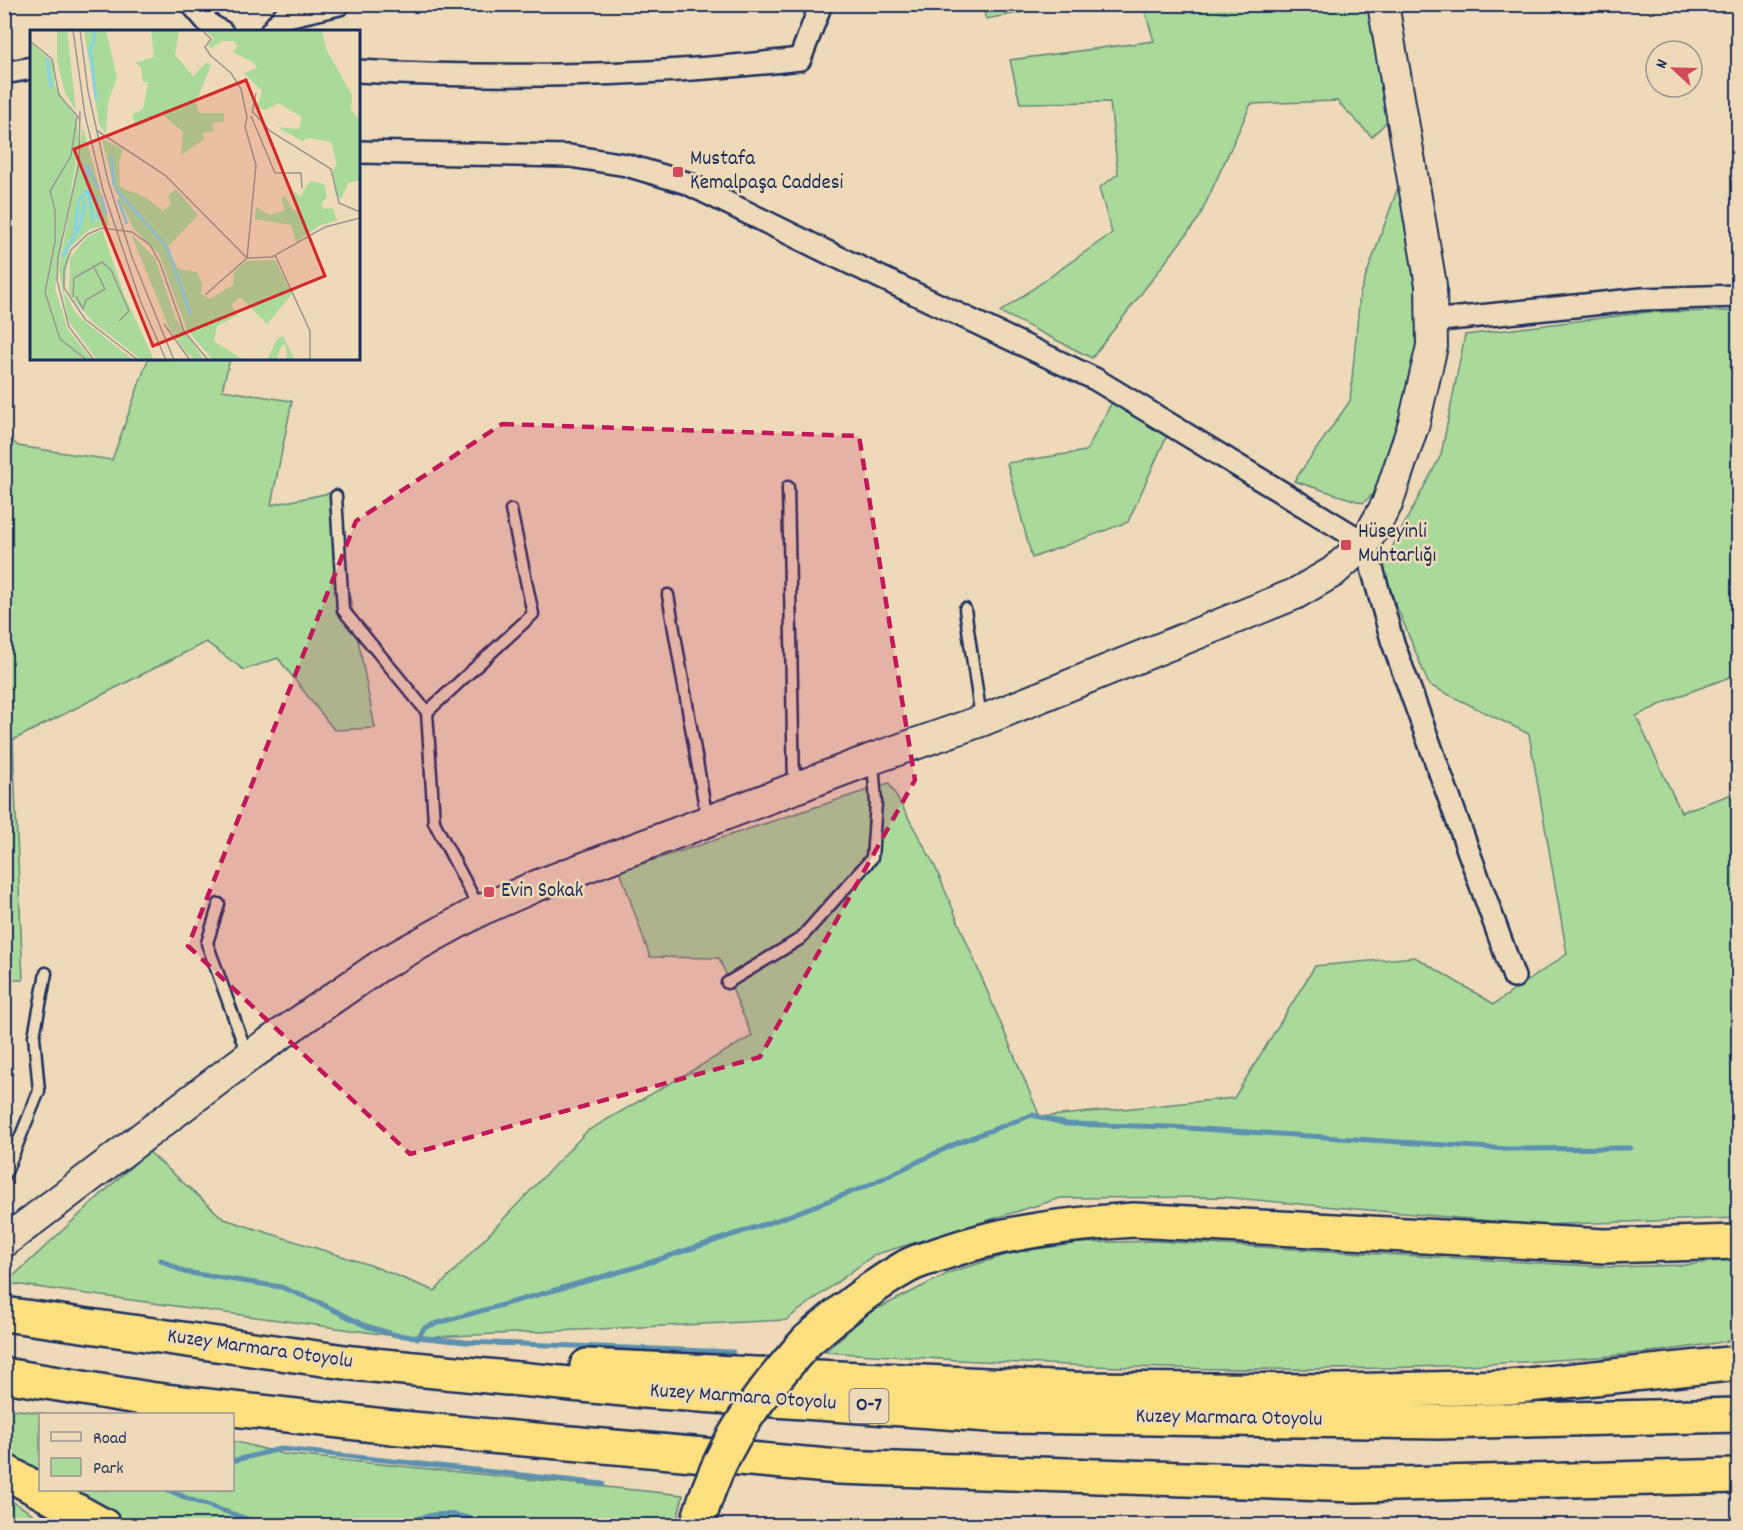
<svg xmlns="http://www.w3.org/2000/svg" width="1743" height="1530" viewBox="0 0 1743 1530" font-family="Dekko,sans-serif">
  <rect width="100%" height="100%" fill="#eedab8"/>
  <filter id="ink" filterUnits="userSpaceOnUse"><feTurbulence type="fractalNoise" baseFrequency=".0167" numOctaves="2"/><feDisplacementMap in="SourceGraphic" scale="12" xChannelSelector="R" yChannelSelector="G"/><feConvolveMatrix kernelMatrix="1 2 1 2 8 2 1 2 1" color-interpolation-filters="sRGB"/></filter>
  <g filter="url(#ink)">
    <g fill="#a9da9a" stroke="#62847c" stroke-width="1.5">
      <path d="M 982,5 L 982,4 L 1060,5 L 986,19 Z"/>
      <path d="M 1143,5 L 1367,5 L 1391,117 L 1372,137 L 1337,101 L 1251,104 L 1199,218 L 1092,358 L 1000,312 L 1112,233 L 1099,188 L 1118,174 L 1110,102 L 1020,103 L 1010,60 L 1154,41 Z"/>
      <path d="M 1401,179 L 1422,307 L 1397,473 L 1363,503 L 1294,481 L 1350,401 L 1360,293 Z"/>
      <path d="M 1738,311 L 1738,674 L 1679,696 L 1636,716 L 1681,812 L 1738,792 L 1738,1218 L 1538,1225 L 1222,1197 L 1061,1198 L 874,1255 L 786,1320 L 410,1338 L 6,1283 L 148,1151 L 224,1219 L 370,1265 L 435,1291 L 587,1131 L 752,1036 L 719,958 L 650,957 L 620,871 L 889,783 L 934,864 L 1040,1117 L 1234,1098 L 1315,966 L 1415,957 L 1494,1004 L 1567,954 L 1529,734 L 1429,685 L 1381,568 L 1441,455 L 1465,335 L 1649,312 Z"/>
      <path d="M 148,359 L 230,359 L 222,390 L 292,401 L 271,505 L 330,493 L 375,728 L 334,730 L 278,658 L 244,670 L 206,642 L 13,740 L 23,980 L 4,980 L 4,433 L 18,446 L 112,460 Z"/>
      <path d="M 1112,402 L 1168,433 L 1128,522 L 1032,558 L 1007,463 L 1086,451 Z"/>
      <path d="M 1154,1241 L 1611,1267 L 1684,1265 L 1738,1259 L 1738,1339 C 1649,1356 1559,1360 1468,1365 C 1254,1375 1039,1366 825,1352 L 869,1313 L 951,1272 L 1016,1252 L 1079,1243 Z"/>
      <path d="M 4,1408 L 49,1414 L 40,1414 L 40,1476 L 5,1458 Z"/>
      <path d="M 233,1441 L 283,1454 L 683,1495 L 676,1525 L 125,1526 L 65,1490 L 232,1490 Z"/>
      <path d="M 4,1497 L 5,1497 L 51,1525 L 5,1525 Z"/>
    </g>
    <g fill="none" stroke-linecap="round" stroke-linejoin="round">
      <g stroke="#5b91af" stroke-width="5">
        <path d="M 161,1260 L 184,1272 L 281,1287 L 320,1303 L 366,1326 L 396,1335 L 466,1342 L 733,1352"/>
        <path d="M 418,1338 L 424,1328 L 431,1325 L 633,1268 L 783,1218 L 867,1186 L 957,1143 L 1032,1115 L 1067,1124 L 1170,1127 L 1507,1149 L 1630,1148"/>
        <path d="M 232,1461 L 280,1449 L 292,1450 L 603,1484"/>
        <path d="M 168,1490 L 189,1499 L 268,1526"/>
        <path d="M 401,1526 C 437,1507 458,1514 495,1526"/>
      </g>
      <g stroke="#1b2f5e" stroke-width="15">
        <g id="service">
          <path d="M 788,487 L 794,787"/>
          <path d="M 336,496 L 343,610 L 427,712 L 434,822 L 480,910"/>
          <path d="M 668,595 L 707,819"/>
          <path d="M 965,609 L 981,718"/>
          <path d="M 427,712 L 533,614 L 511,510"/>
          <path d="M 219,904 L 207,943 L 247,1054"/>
          <path d="M 727,983 L 800,939 L 872,858 L 876,803 L 873,762"/>
          <path d="M 4,1177 L 39,1091 L 34,1036 L 46,973"/>
        </g>
      </g>
      <g stroke="#1b2f5e" stroke-width="26">
        <g id="minor">
          <path d="M 192,4 L 210,25 L 222,32"/>
          <path d="M 271,32 L 283,17 L 339,4"/>
          <path d="M 358,71 C 503,79 656,76 800,59 L 821,4"/>
          <path d="M 4,73 L 32,68"/>
          <path d="M 358,152 L 570,156 L 626,165 L 687,183 L 825,251 L 1095,379 L 1365,543 L 1392,640 L 1514,977"/>
          <path d="M 1431,321 L 1642,299 L 1738,296"/>
        </g>
      </g>
      <g stroke="#1b2f5e" stroke-width="34">
        <path id="secondary" d="M 4,1242 L 248,1057 L 313,1012 L 381,965 L 481,910 L 536,886 L 872,759 L 981,721 L 1295,594 L 1333,572 L 1365,543 L 1387,504 L 1414,423 L 1432,346 L 1431,285 L 1383,4"/>
      </g>
      <g stroke="#1b2f5e" stroke-width="38">
        <g id="motorway">
          <path d="M 4,1314 L 352,1363 L 644,1391 L 1003,1416 L 1439,1422 L 1738,1415"/>
          <path d="M 807,1341 C 839,1313 869,1288 906,1267 C 916,1261 929,1258 940,1254 C 1003,1232 1068,1224 1134,1220 L 1604,1246 L 1738,1242"/>
          <path d="M 587,1366 L 1072,1389 L 1341,1391 L 1509,1387 L 1738,1363"/>
          <path d="M 4,1375 L 155,1400 L 401,1428 L 839,1467 L 1355,1485 L 1738,1476"/>
          <path d="M 4,1471 L 104,1526"/>
        </g>
      </g>
      <use href="#service" stroke="#eedab8" stroke-width="10"/>
      <use href="#minor" stroke="#eedab8" stroke-width="21"/>
      <use href="#secondary" stroke="#eedab8" stroke-width="30"/>
      <use href="#motorway" stroke="#fce080" stroke-width="33"/>
      <g stroke="#1b2f5e" stroke-width="38" stroke-linecap="butt">
        <path id="motorway-bridge" d="M 697,1526 C 718,1448 755,1399 807,1341"/>
      </g>
      <use href="#motorway-bridge" stroke="#fce080" stroke-width="33"/>
    </g>
  </g>
  <path fill="#c2185b" fill-opacity="0.2" stroke="#c2185b" stroke-width="4.5" stroke-dasharray="12 8" stroke-linejoin="round" d="M 502,424 L 859,436 L 915,780 L 760,1057 L 410,1154 L 188,946 L 356,521 Z"/>
  <g fill="#d1495b" stroke="#eedab8" stroke-width="2">
    <rect x="672" y="166" width="12" height="12" rx="3"/>
    <rect x="1340" y="539" width="12" height="12" rx="3"/>
    <rect x="483" y="886" width="12" height="12" rx="3"/>
  </g>
  <g text-anchor="middle" dominant-baseline="central" stroke-width="5" stroke-linejoin="round" paint-order="stroke">
    <rect fill="#eedab8" stroke="#5a6279" stroke-width="1.5" x="849.5" y="1389" width="39" height="34" rx="4.5"/>
    <g font-size="20" font-weight="bold" fill="#1b2f5e">
      <text x="869" y="1406">O-7</text>
    </g>
    <g font-size="21" fill="#1b2f5e" stroke="#eedab8" text-anchor="start">
      <text x="690" y="160">Mustafa<tspan x="690" dy="24">Kemalpaşa Caddesi</tspan></text>
      <text x="1358" y="533">Hüseyinli<tspan x="1358" dy="24">Muhtarlığı</tspan></text>
      <text x="501" y="892">Evin Sokak</text>
    </g>
    <g font-size="21" fill="#1b2f5e" stroke="#eedab8">
      <text transform="translate(260 1350) rotate(8)">Kuzey Marmara Otoyolu</text>
      <text transform="translate(743 1398) rotate(4)">Kuzey Marmara Otoyolu</text>
      <text transform="translate(1229 1419) rotate(1)">Kuzey Marmara Otoyolu</text>
    </g>
  </g>
  <g transform="translate(30 30)">
    <rect width="330" height="330" fill="#eedab8"/>
    <path d="M 27,0 L 37,0 L 46,81 L 35,63 L 27,30 ZM 54,0 L 76,0 L 87,48 L 78,72 L 76,104 L 69,94 ZM 121,0 L 149,0 L 145,25 L 163,46 L 177,32 L 181,35 L 166,72 L 169,83 L 194,83 L 194,91 L 182,93 L 184,101 L 172,103 L 175,109 L 151,125 L 153,102 L 133,85 L 106,97 L 102,85 L 113,79 L 118,52 L 113,52 L 111,37 L 105,33 L 124,27 ZM 174,0 L 292,0 L 296,19 L 322,65 L 321,80 L 330,90 L 330,150 L 318,153 L 311,169 L 305,164 L 303,140 L 307,134 L 301,112 L 279,108 L 272,111 L 247,97 L 269,99 L 272,87 L 248,73 L 236,80 L 227,78 L 232,61 L 214,43 L 227,38 L 224,33 L 203,22 L 208,16 L 203,11 L 193,11 L 181,18 L 178,15 L 184,8 ZM 0,12 L 25,34 L 25,56 L 47,89 L 49,112 L 25,259 L 38,300 L 62,330 L 0,330 ZM 53,97 L 79,195 L 60,199 L 39,218 L 34,262 L 47,285 L 103,330 L 67,330 L 38,290 L 29,240 ZM 72,109 L 93,119 L 89,131 L 90,157 L 115,167 L 133,181 L 141,174 L 138,166 L 146,159 L 168,185 L 137,218 L 148,239 L 167,242 L 172,253 L 171,264 L 180,269 L 203,255 L 204,242 L 215,231 L 245,230 L 262,264 L 237,294 L 210,267 L 201,276 L 208,285 L 187,296 L 184,311 L 213,330 L 183,330 L 157,300 L 129,224 L 103,198 L 84,157 ZM 280,151 L 294,154 L 297,167 L 292,173 L 293,179 L 303,178 L 307,190 L 289,196 L 266,212 L 261,195 L 225,189 L 226,177 L 240,185 L 255,180 L 251,169 L 255,166 L 264,181 L 269,177 L 259,162 L 262,159 L 270,167 ZM 72,200 L 94,264 L 124,330 L 112,330 L 63,292 L 39,264 L 40,228 L 57,207 ZM 101,204 L 125,228 L 146,289 L 174,330 L 165,330 L 158,324 L 140,300 ZM 253,306 L 265,330 L 257,330 L 256,316 L 252,315 L 246,330 L 237,330 L 247,309 Z" fill="#a9da9a"/>
    <path fill="none" stroke="#86d3e5" stroke-width="3" d="M 63,0 L 65,10 L 60,18 L 66,69M 17,28 L 21,58M 81,125 L 84,156M 55,133 L 63,192M 57,136 L 68,158M 85,158 L 137,217 L 161,285M 59,161 L 66,168 L 69,190M 71,166 L 76,185M 88,169 L 97,194M 45,201 L 49,170 L 57,161M 32,227 L 50,197 L 55,171"/>
    <path fill="none" stroke="#9a9694" stroke-width="1.5" d="M 43,0 L 55,85 L 73,160 L 110,270 L 136,330M 50,0 L 58,61 L 78,151 L 102,227 L 144,330M 172,0 L 181,9 L 175,17 L 180,25 L 201,43 L 211,59 L 217,87 L 215,97 L 226,135 L 217,228 L 175,265M 0,11 L 22,29 L 29,65 L 50,89M 50,81 L 49,133 L 28,228 L 27,250 L 39,297 L 64,330M 222,81 L 240,101 L 301,139 L 309,173 L 330,182M 222,83 L 226,63M 47,86 L 41,126 L 20,161 L 25,180 L 25,212 L 15,262 L 30,309 L 57,330M 221,86 L 245,143 L 271,143 L 272,158M 66,100 L 135,145 L 217,228 L 242,227 L 295,197 L 330,188M 245,225 L 280,301 L 280,330M 46,266 L 53,279 L 56,270 L 75,259 L 63,235M 43,267 L 44,248 L 72,232 L 81,240 L 99,281 L 89,291M 134,294 L 160,330M 108,330 L 55,289 L 34,258 L 34,240 L 41,220 L 58,204 L 72,198 L 102,202 L 120,215 L 130,233 L 154,301 L 178,330"/>
    <path fill="#d62828" fill-opacity="0.15" stroke="#d62828" stroke-width="3" d="M 216,50 L 295,246 L 123,316 L 44,119 Z"/>
    <rect width="330" height="330" fill="none" stroke="#1b2f5e" stroke-width="3"/>
  </g>
  <rect width="1743" height="1530" fill="none" stroke="#eedab8" stroke-width="24"/>
  <rect x="12" y="12" width="1719" height="1506" fill="none" stroke="#1b2f5e" stroke-width="2" filter="url(#ink)"/>
  <rect x="39" y="1413" width="195" height="78" fill="#eedab8" stroke="#9a9694" stroke-width="1.5"/>
  <rect x="51" y="1432" width="30" height="9" fill="#eedab8" stroke="#9a9694" stroke-width="1.5"/>
  <text x="93" y="1443" font-size="18" fill="#1b2f5e">Road</text>
  <rect x="51" y="1458" width="30" height="18" fill="#a9da9a" stroke="#9a9694" stroke-width="1.5"/>
  <text x="93" y="1473" font-size="18" fill="#1b2f5e">Park</text>
  <g transform="translate(1674 69) rotate(292)"><circle r="28" fill="#eedab8" stroke="#9a9694" stroke-width="1.5"/>
  <path d="M0-4.5L10 22L0 15L-10 22Z" fill="#d1495b"/>
  <text y="-9" font-size="16" font-weight="bold" text-anchor="middle" fill="#1b2f5e">N</text>
  </g>
</svg>
